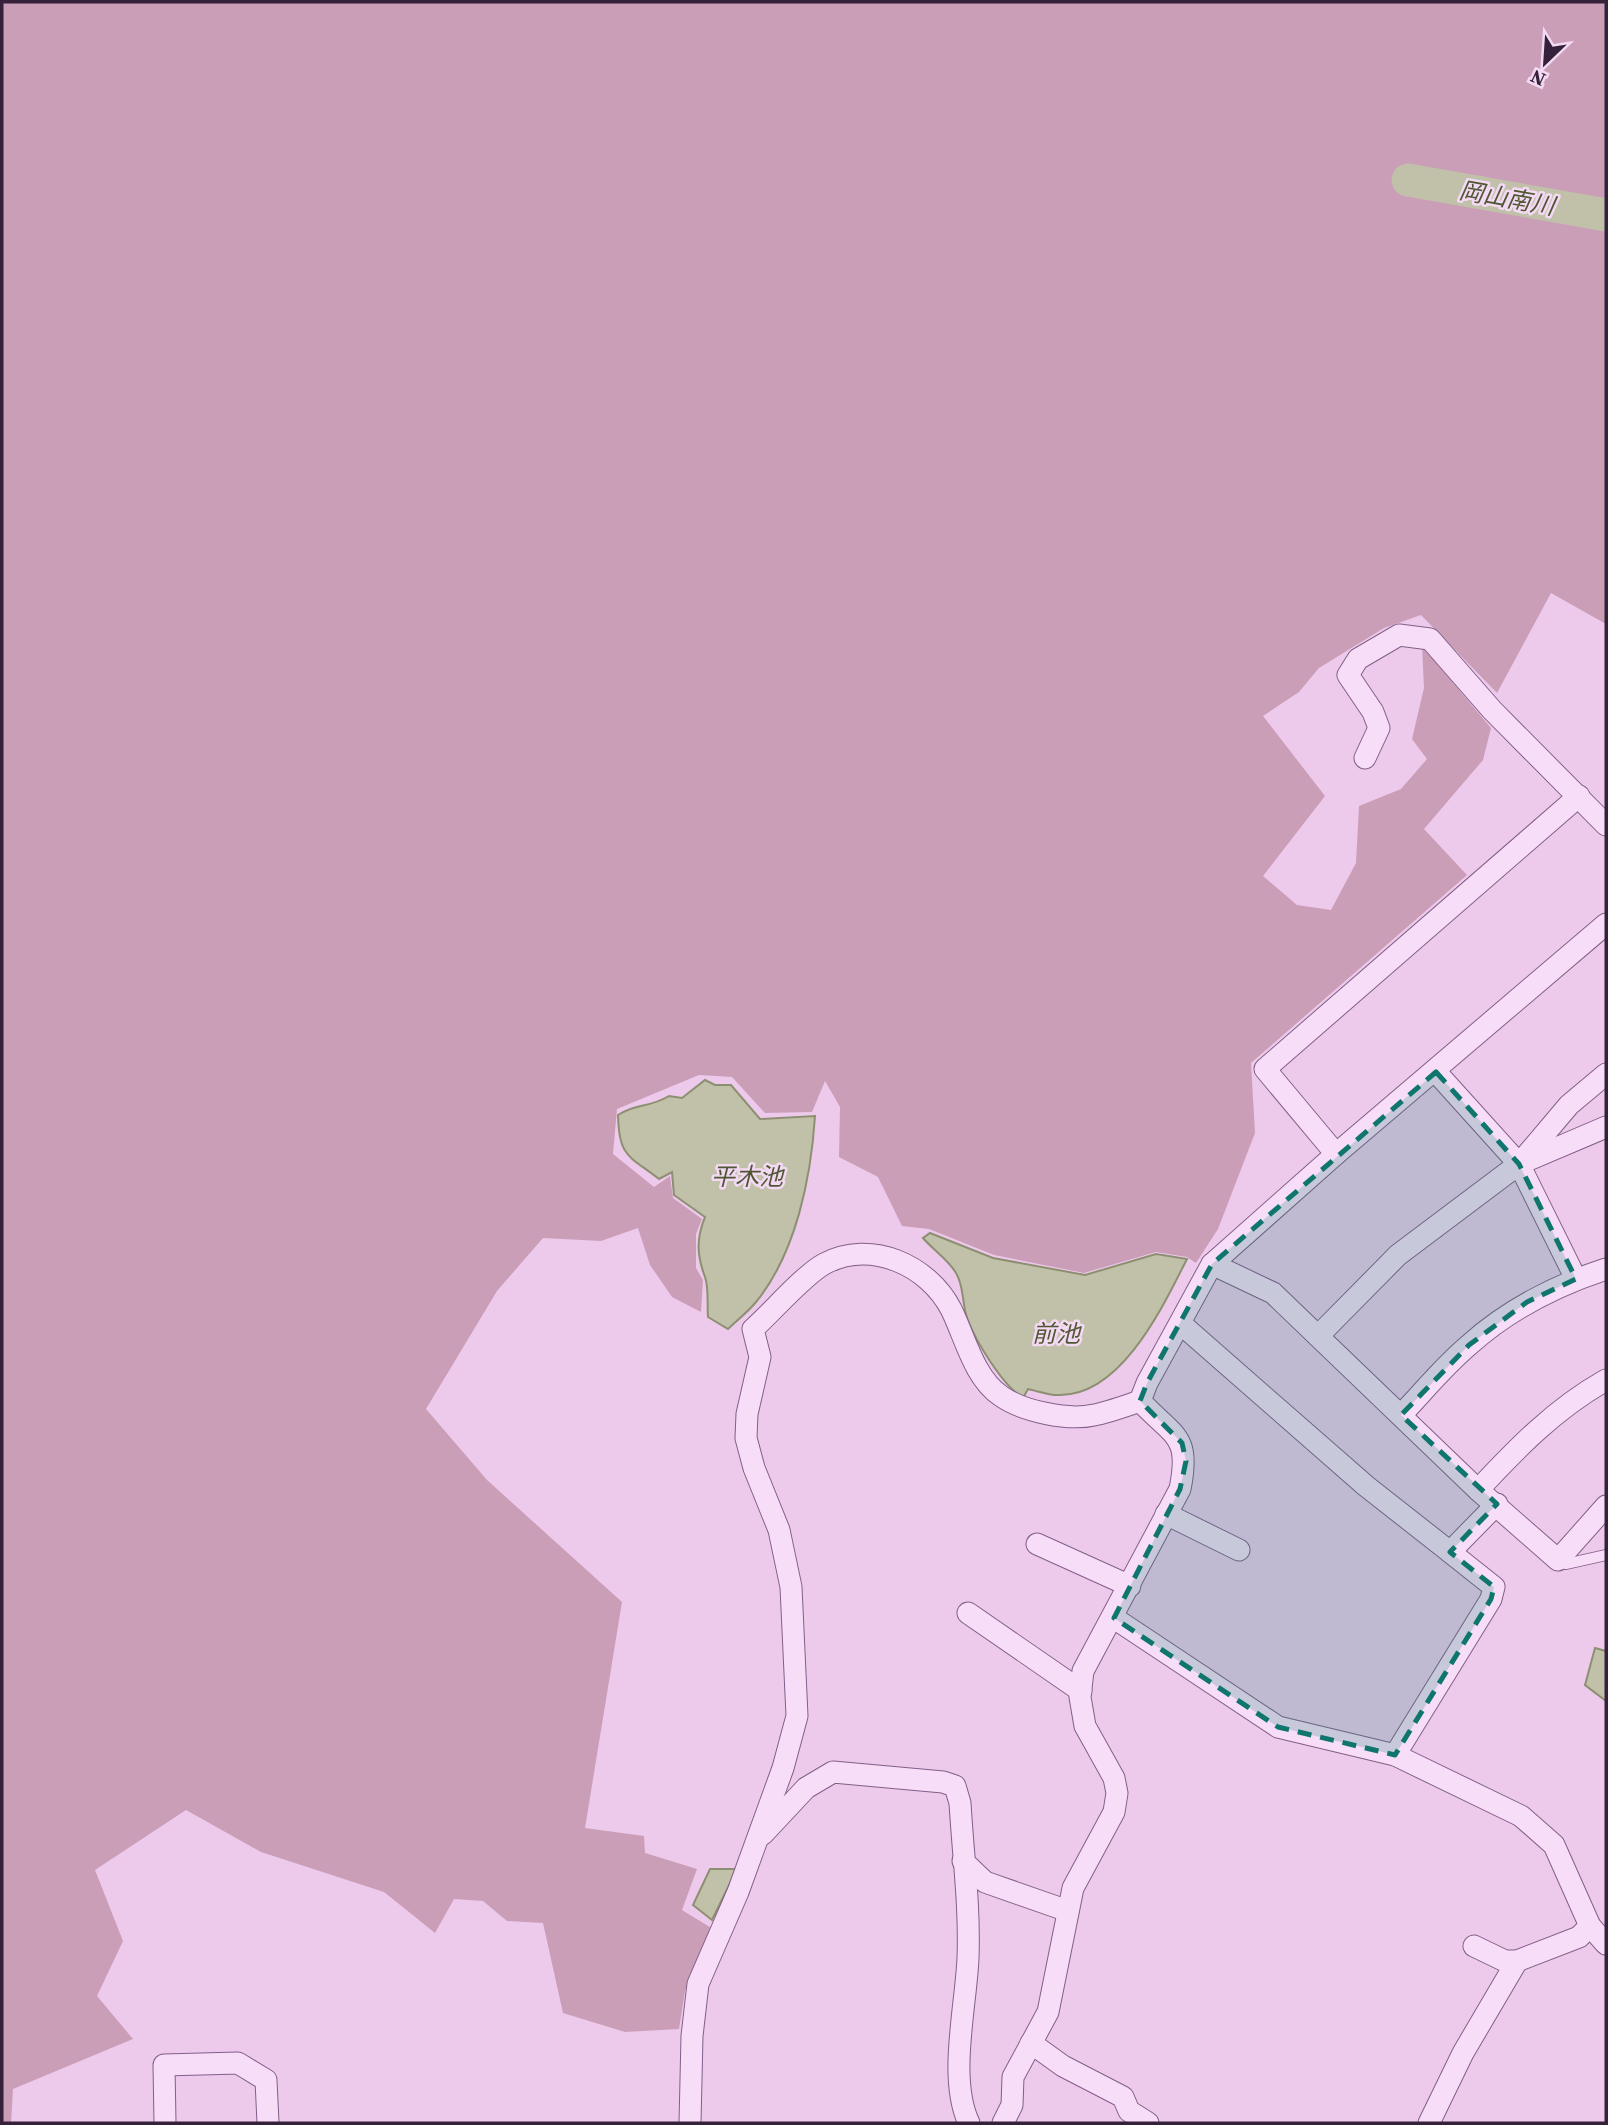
<svg xmlns="http://www.w3.org/2000/svg" width="1608" height="2125" viewBox="0 0 1608 2125" font-family="'Source Serif 4','Noto Sans JP',serif">
  <rect width="100%" height="100%" fill="#edcaec"/>
  <path fill="#ca9eb7" d="M 2,2 L 1606,2 L 1606,624 L 1551,593 L 1497,693 L 1421,615 L 1384,628 L 1319,668 L 1299,692 L 1263,716 L 1325,796 L 1263,876 L 1297,905 L 1331,910 L 1356,863 L 1359,806 L 1401,789 L 1427,759 L 1412,739 L 1424,688 L 1422,646 L 1491,728 L 1483,760 L 1424,829 L 1467,875 L 1251,1063 L 1255,1133 L 1218,1229 L 1196,1263 L 1187,1257 L 1156,1252 L 1084,1273 L 994,1255 L 929,1229 L 902,1226 L 878,1177 L 839,1157 L 840,1107 L 825,1081 L 812,1112 L 765,1113 L 732,1077 L 699,1075 L 617,1109 L 613,1154 L 654,1187 L 670,1176 L 673,1198 L 702,1219 L 696,1234 L 696,1268 L 703,1280 L 701,1312 L 672,1297 L 650,1265 L 638,1228 L 601,1241 L 543,1238 L 497,1291 L 426,1409 L 487,1480 L 622,1602 L 585,1828 L 644,1836 L 645,1853 L 697,1869 L 682,1910 L 713,1929 L 685,1991 L 679,2029 L 625,2032 L 563,2013 L 543,1923 L 507,1921 L 483,1901 L 454,1899 L 435,1933 L 384,1892 L 261,1852 L 186,1810 L 95,1870 L 123,1941 L 97,1996 L 133,2039 L 13,2089 L 11,2123 L 2,2123 Z"/>
  <g fill="#c1c1aa" stroke="#8d8f71" stroke-width="2">
    <path d="M 705,1080 L 715,1085 L 731,1085 L 760,1119 L 815,1116 C 811,1178 796,1253 756,1302 C 748,1312 737,1320 728,1329 L 708,1317 C 707,1305 709,1288 705,1277 C 697,1256 696,1239 705,1217 L 674,1195 L 672,1172 L 659,1179 C 628,1155 619,1157 618,1115 C 638,1102 647,1109 669,1096 L 682,1098 Z"/>
    <path d="M 930,1233 L 993,1258 L 1085,1275 L 1156,1254 L 1187,1259 C 1163,1306 1122,1395 1060,1395 C 1050,1396 1038,1391 1028,1389 L 1023,1398 C 1002,1385 966,1329 964,1304 C 962,1293 962,1283 956,1273 C 948,1259 933,1250 923,1238 Z"/>
    <path d="M 1595,1648 L 1606,1651 L 1606,1701 L 1585,1685 Z"/>
    <path d="M 710,1869 L 737,1869 L 712,1920 L 693,1905 Z"/>
  </g>
  <g fill="none" stroke-linecap="round" stroke-linejoin="round">
    <path stroke="#c1c1aa" stroke-width="33" d="M 1408,180 L 1606,215"/>
    <g stroke="#825f88" stroke-width="12">
      <path id="lane" d="M 1558,1560 L 1566,1564 L 1606,1555"/>
    </g>
    <g stroke="#825f88" stroke-width="23">
      <g id="street">
        <path d="M 1365,758 L 1379,728 L 1373,712 L 1348,675 L 1358,659 L 1399,635 L 1430,639 L 1492,710 L 1606,825"/>
        <path d="M 1436,1072 L 1519,1164 L 1576,1279"/>
        <path d="M 1336,1154 L 1265,1069 L 1579,796"/>
        <path d="M 1525,1157 L 1569,1105 L 1606,1074"/>
        <path d="M 1212,1264 L 1273,1293 L 1478,1490 L 1558,1560 L 1606,1506"/>
        <path d="M 1181,1324 L 1366,1486 L 1450,1552"/>
        <path d="M 1318,1336 L 1398,1255 L 1519,1164 L 1606,1127"/>
        <path d="M 1401,1415 C 1423,1392 1444,1366 1469,1345 C 1508,1310 1557,1285 1606,1269"/>
        <path d="M 1478,1490 C 1518,1447 1555,1409 1606,1380"/>
        <path d="M 1166,1514 L 1239,1550"/>
        <path d="M 1037,1544 L 1130,1586"/>
        <path d="M 968,1613 L 1081,1691"/>
        <path d="M 1114,1618 L 1278,1727 L 1395,1755 L 1521,1816 L 1554,1845 L 1590,1926 L 1606,1944"/>
        <path d="M 1395,1755 L 1491,1599 L 1494,1587 L 1450,1552 L 1497,1504"/>
        <path d="M 763,1834 L 806,1788 L 833,1772 L 943,1782 L 955,1786 L 960,1803 C 963,1854 970,1907 968,1958 C 966,2007 948,2079 969,2123"/>
        <path d="M 963,1861 L 985,1882 L 1068,1911"/>
        <path d="M 1474,1946 L 1505,1961 L 1517,1961"/>
        <path d="M 1031,2043 L 1063,2066 L 1123,2097 L 1129,2111 L 1148,2123"/>
        <path d="M 165,2123 L 164,2065 L 238,2063 L 266,2080 L 268,2123"/>
        <path d="M 690,2123 L 692,2036 L 698,1984 L 738,1892 L 783,1768 L 797,1716 L 791,1587 L 779,1530 L 754,1468 L 746,1438 L 747,1414 L 760,1357 L 753,1329 C 772,1312 804,1275 824,1264 C 871,1239 928,1265 951,1309 C 965,1337 974,1378 1001,1396 C 1022,1411 1068,1421 1094,1415 C 1109,1412 1125,1406 1140,1401"/>
        <path d="M 1003,2123 L 1012,2105 L 1013,2077 L 1048,2012 L 1073,1888 L 1114,1812 L 1117,1793 L 1114,1778 L 1085,1726 L 1080,1697 L 1083,1671 L 1180,1489 C 1191,1435 1174,1437 1140,1401 L 1147,1383 L 1212,1264 L 1336,1154 L 1606,924"/>
        <path d="M 1429,2123 L 1463,2053 L 1517,1961 L 1579,1937 L 1590,1926"/>
      </g>
    </g>
    <use href="#lane" stroke="#f7ddf7" stroke-width="10"/>
    <use href="#street" stroke="#f7ddf7" stroke-width="21"/>
  </g>
  <path fill="#0f766e" fill-opacity="0.2" stroke="#0f766e" stroke-width="5" stroke-dasharray="14 9" stroke-linejoin="round" d="M 1436,1072 L 1519,1164 L 1576,1279 L 1527,1302 L 1469,1345 L 1401,1415 L 1497,1504 L 1450,1552 L 1494,1587 L 1491,1599 L 1395,1755 L 1278,1727 L 1114,1618 L 1180,1489 L 1186,1461 L 1182,1443 L 1140,1401 L 1147,1383 L 1212,1264 Z"/>
  <g text-anchor="middle" dominant-baseline="central" stroke-width="5" stroke-linejoin="round" paint-order="stroke">
    <g font-size="24" font-style="italic" fill="#4f5832" stroke="#f4d9f4">
      <text transform="translate(1507 198) rotate(10)">岡山南川</text>
      <text x="747" y="1176">平木池</text>
      <text x="1056" y="1333">前池</text>
    </g>
  </g>
  <rect width="1608" height="2125" fill="none" stroke="#35213a" stroke-width="7"/>
  <g transform="translate(1545 63) rotate(205)" stroke="#f4d9f4" stroke-width="5" paint-order="stroke">
  <path d="M0-5L12 26L0 18L-12 26Z" fill="#35213a"/>
  <text y="-10" font-size="19" font-weight="bold" text-anchor="middle" fill="#35213a">N</text>
  </g>
</svg>
